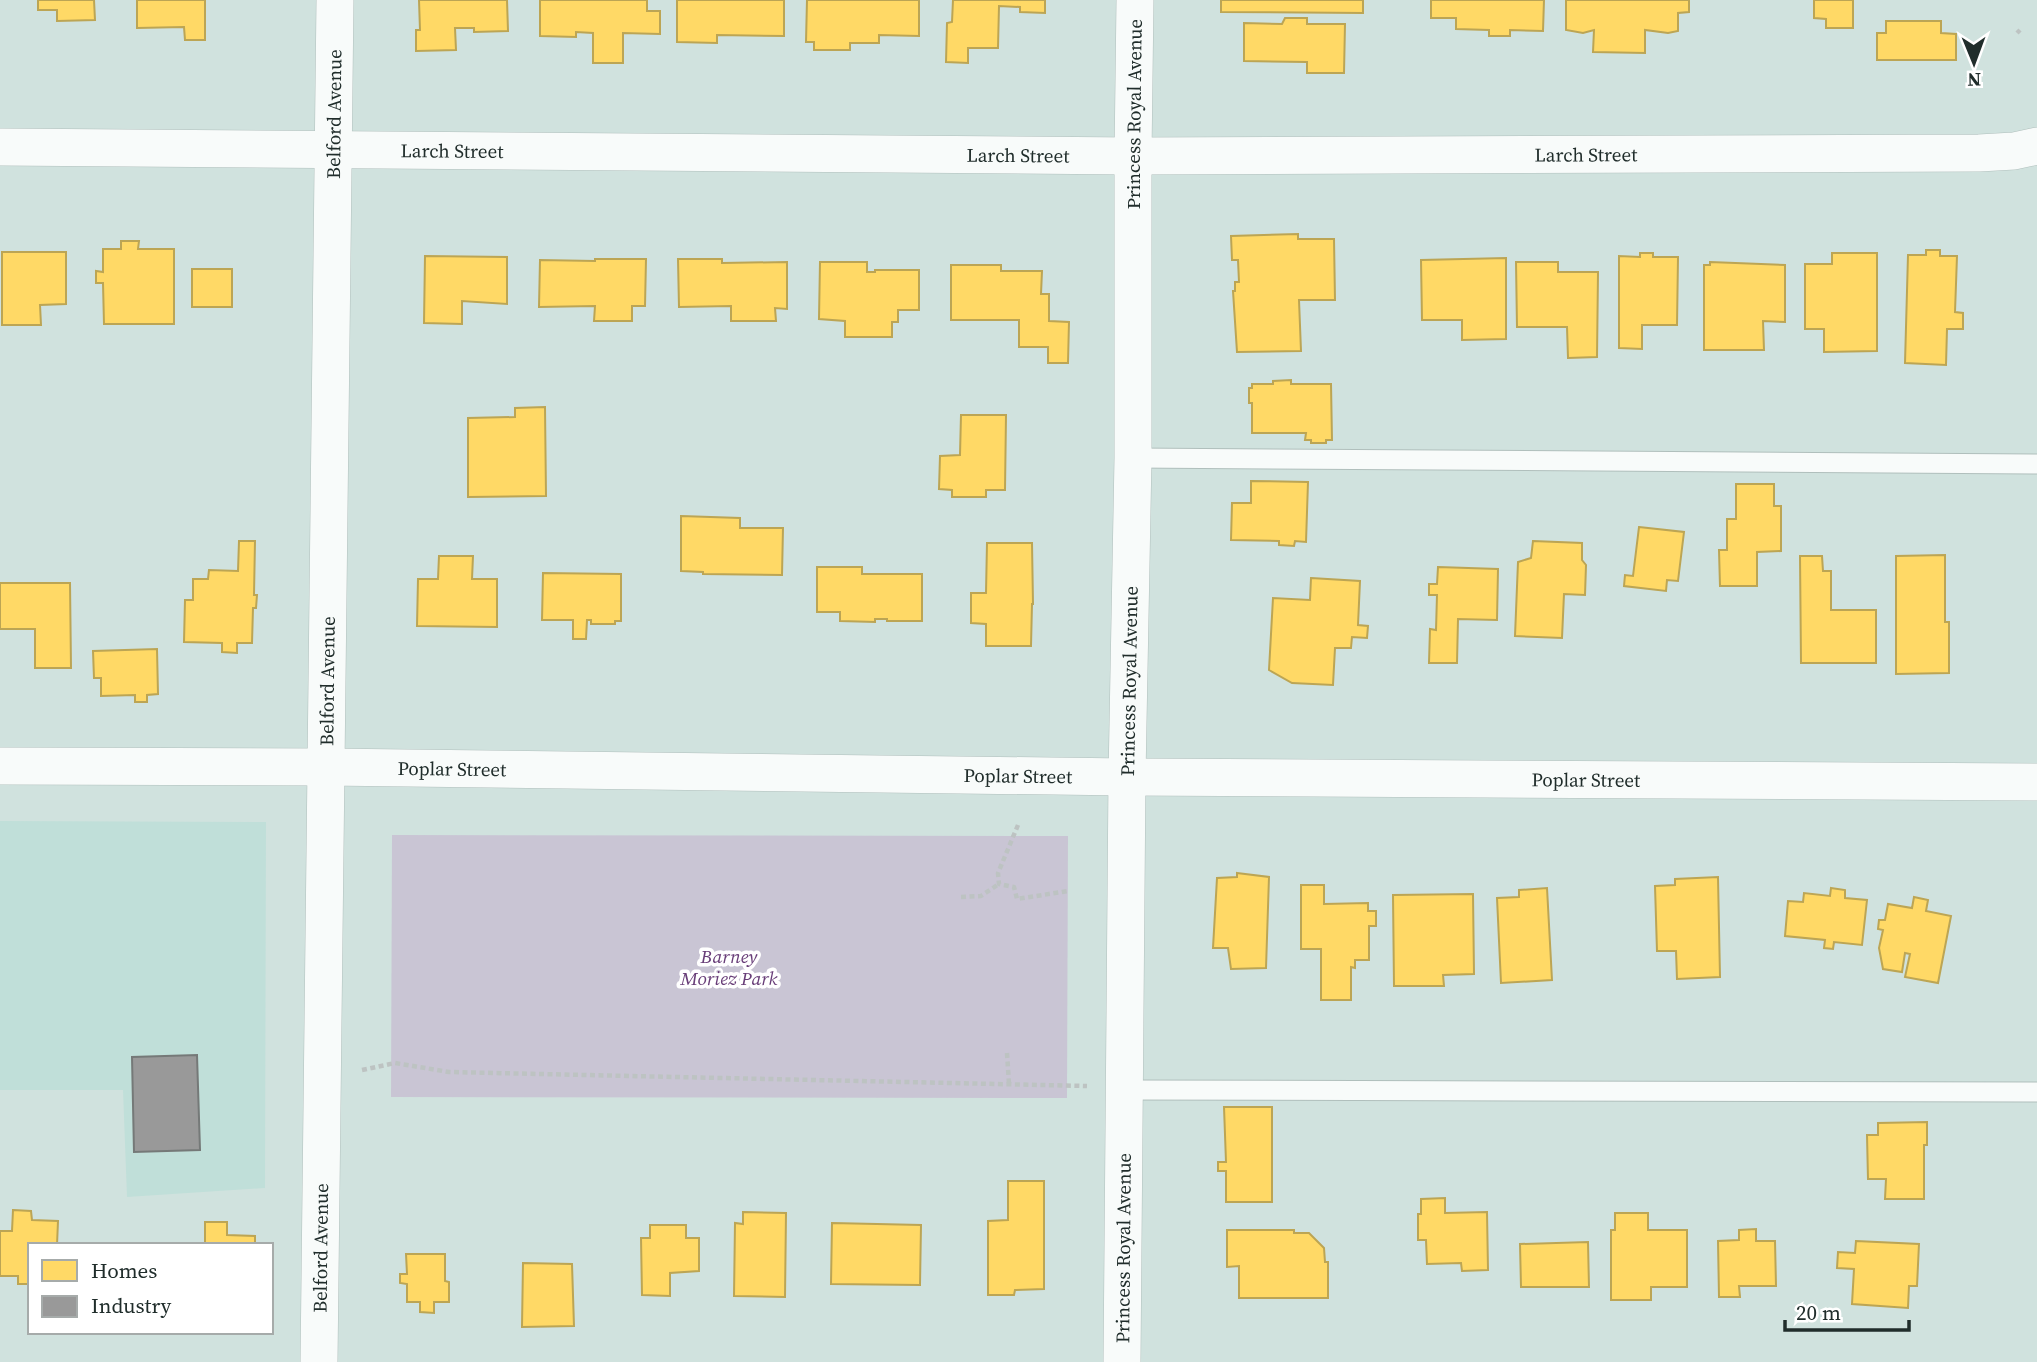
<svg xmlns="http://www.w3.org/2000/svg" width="2037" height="1362" viewBox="0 0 2037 1362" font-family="'Source Serif 4',serif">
  <rect width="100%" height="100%" fill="#d0e2de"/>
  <path fill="#c0dfd9" d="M 0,821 L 266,822 L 265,1188 L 127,1197 L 123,1090 L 0,1090 Z"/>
  <path fill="#c9c5d4" d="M 392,835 L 1068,836 L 1067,1098 L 391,1097 Z"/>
  <g fill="#ffd966" stroke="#bca554" stroke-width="2">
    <path d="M 38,0 L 94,0 L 95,20 L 57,21 L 57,10 L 38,10 Z"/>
    <path d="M 137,0 L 205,0 L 205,40 L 185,40 L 184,27 L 137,28 Z"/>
    <path d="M 419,0 L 507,0 L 508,31 L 474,32 L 474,28 L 455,28 L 456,50 L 416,51 L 416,30 L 420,30 Z"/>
    <path d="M 540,0 L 647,0 L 647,11 L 660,11 L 660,34 L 623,33 L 623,63 L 593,63 L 593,33 L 576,32 L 576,37 L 540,36 Z"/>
    <path d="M 677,0 L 784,0 L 784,36 L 717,35 L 717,43 L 677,42 Z"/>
    <path d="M 807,0 L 919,0 L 919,36 L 879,35 L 879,43 L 850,43 L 850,50 L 814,50 L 814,42 L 806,42 Z"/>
    <path d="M 953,0 L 1045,0 L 1045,13 L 1020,12 L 1020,7 L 999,6 L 998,48 L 968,48 L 968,63 L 946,62 L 947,23 L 952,22 Z"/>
    <path d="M 1221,0 L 1363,0 L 1363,13 L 1221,12 Z"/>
    <path d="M 1431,0 L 1544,0 L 1543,31 L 1510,30 L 1510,36 L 1489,36 L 1489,30 L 1456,29 L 1456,18 L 1431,18 Z"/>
    <path d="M 1566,0 L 1689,0 L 1689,12 L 1678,13 L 1678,31 L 1668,33 L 1645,30 L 1645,53 L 1593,52 L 1594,30 L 1583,33 L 1566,30 Z"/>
    <path d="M 1814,0 L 1853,0 L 1853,28 L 1826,28 L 1826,19 L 1814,18 Z"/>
    <path d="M 1285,18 L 1307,18 L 1307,24 L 1345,24 L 1344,73 L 1307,73 L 1307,62 L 1244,61 L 1244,23 L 1282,24 Z"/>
    <path d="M 1886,21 L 1941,21 L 1941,33 L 1956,34 L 1956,60 L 1877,60 L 1877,33 L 1886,33 Z"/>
    <path d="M 1298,234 L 1298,239 L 1334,239 L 1335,300 L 1299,300 L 1301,351 L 1237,352 L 1233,291 L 1235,291 L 1235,282 L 1239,282 L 1238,260 L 1232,260 L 1231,236 Z"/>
    <path d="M 121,241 L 139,241 L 138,249 L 174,249 L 174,324 L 104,324 L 103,283 L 96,283 L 96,271 L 103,272 L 103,249 L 121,249 Z"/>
    <path d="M 1926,250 L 1940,250 L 1940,256 L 1957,256 L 1955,312 L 1963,313 L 1963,329 L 1947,329 L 1946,365 L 1905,363 L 1908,255 L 1926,255 Z"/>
    <path d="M 2,252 L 66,252 L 66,304 L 40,305 L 41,325 L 2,325 Z"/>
    <path d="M 1640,253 L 1653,253 L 1653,257 L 1678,257 L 1677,325 L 1642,325 L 1642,349 L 1619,348 L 1619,256 L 1640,257 Z"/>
    <path d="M 1832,253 L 1877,253 L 1877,351 L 1824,352 L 1824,329 L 1805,329 L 1805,264 L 1832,264 Z"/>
    <path d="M 425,256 L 507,257 L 507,304 L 462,301 L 462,324 L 424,323 Z"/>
    <path d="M 1506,258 L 1506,339 L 1462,340 L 1462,320 L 1422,320 L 1421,260 Z"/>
    <path d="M 595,259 L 646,259 L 645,306 L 632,306 L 632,321 L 594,321 L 595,306 L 539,307 L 540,260 L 595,261 Z"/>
    <path d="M 678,259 L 722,259 L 722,263 L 787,262 L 787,309 L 775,308 L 776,321 L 731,321 L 731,306 L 679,307 Z"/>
    <path d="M 820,262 L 867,262 L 867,272 L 875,272 L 875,270 L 919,270 L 919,310 L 898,310 L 898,322 L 892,322 L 892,337 L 845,337 L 845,321 L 819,319 Z"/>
    <path d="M 1516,262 L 1558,262 L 1558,272 L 1598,272 L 1597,357 L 1568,358 L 1567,327 L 1517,327 Z"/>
    <path d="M 1710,262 L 1785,265 L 1785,322 L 1763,321 L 1764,350 L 1704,350 L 1704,265 L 1710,265 Z"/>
    <path d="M 951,265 L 1001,265 L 1001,271 L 1042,271 L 1041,294 L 1049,294 L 1049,321 L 1069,322 L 1068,363 L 1048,363 L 1048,347 L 1019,347 L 1019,320 L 951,320 Z"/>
    <rect x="192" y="269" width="40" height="38"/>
    <path d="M 1291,380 L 1291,384 L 1331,384 L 1332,440 L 1326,440 L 1326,443 L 1311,443 L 1311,440 L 1305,440 L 1306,433 L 1252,433 L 1252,403 L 1249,403 L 1249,388 L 1252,388 L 1252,384 L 1273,384 L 1273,381 Z"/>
    <path d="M 545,407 L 546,496 L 468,497 L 468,418 L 515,417 L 515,408 Z"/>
    <path d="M 961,415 L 1006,415 L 1005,490 L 986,490 L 986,497 L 952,497 L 952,490 L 939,489 L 940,456 L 960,455 Z"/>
    <path d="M 1251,481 L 1308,482 L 1306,542 L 1295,541 L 1294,546 L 1279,545 L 1279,541 L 1231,540 L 1232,503 L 1251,503 Z"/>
    <path d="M 1736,484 L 1774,484 L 1774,506 L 1781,506 L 1781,551 L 1757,552 L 1757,586 L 1720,586 L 1719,550 L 1727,550 L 1727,519 L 1736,519 Z"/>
    <path d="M 681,516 L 740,518 L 740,528 L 783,528 L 782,575 L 703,574 L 703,572 L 681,571 Z"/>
    <path d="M 1639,527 L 1684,532 L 1678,581 L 1667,580 L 1666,591 L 1624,586 L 1625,575 L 1633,576 Z"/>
    <path d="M 239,541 L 255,541 L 254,595 L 257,595 L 256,608 L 253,608 L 252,643 L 237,643 L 237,653 L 222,652 L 222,643 L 184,642 L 185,600 L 193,600 L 193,579 L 208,579 L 209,570 L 238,571 Z"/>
    <path d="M 1533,541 L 1582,543 L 1582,560 L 1586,565 L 1585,595 L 1564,594 L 1562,638 L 1515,636 L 1518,562 L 1531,558 Z"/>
    <path d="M 987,543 L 1032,543 L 1033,604 L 1032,604 L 1031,646 L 986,646 L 986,624 L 971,623 L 971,593 L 986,593 Z"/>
    <path d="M 1945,555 L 1945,622 L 1949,622 L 1949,673 L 1896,674 L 1896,556 Z"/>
    <path d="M 439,556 L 473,556 L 472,579 L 497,579 L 497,627 L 417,626 L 418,579 L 438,579 Z"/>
    <path d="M 1800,556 L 1822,556 L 1823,571 L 1831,571 L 1831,610 L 1876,610 L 1876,663 L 1801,663 Z"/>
    <path d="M 817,567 L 862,567 L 862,574 L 922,574 L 922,621 L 887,621 L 887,619 L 875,619 L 875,622 L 840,621 L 840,612 L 817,612 Z"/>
    <path d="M 1438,567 L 1498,569 L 1497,620 L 1458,619 L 1457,663 L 1429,663 L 1430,629 L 1436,630 L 1437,595 L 1429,595 L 1429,584 L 1437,584 Z"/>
    <path d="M 543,573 L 621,574 L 621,621 L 615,621 L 615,624 L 591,624 L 591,620 L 587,620 L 586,639 L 573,639 L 573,620 L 542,620 Z"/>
    <path d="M 1311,578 L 1360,581 L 1358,625 L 1368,626 L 1367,638 L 1352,637 L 1351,648 L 1335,648 L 1333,685 L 1292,683 L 1269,670 L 1273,598 L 1310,600 Z"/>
    <path d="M 0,583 L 70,583 L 71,668 L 35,668 L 35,629 L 0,629 Z"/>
    <path d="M 157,649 L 158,694 L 147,695 L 147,702 L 135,702 L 135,695 L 101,696 L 101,678 L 94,678 L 93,651 Z"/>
    <path d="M 1237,873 L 1269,877 L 1266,968 L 1231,969 L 1228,948 L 1213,948 L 1217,878 L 1237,877 Z"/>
    <path d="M 1718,877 L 1720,977 L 1677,979 L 1676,951 L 1657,951 L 1655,886 L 1675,885 L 1675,879 Z"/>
    <path d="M 1301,885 L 1324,885 L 1324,904 L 1368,903 L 1368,911 L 1376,911 L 1376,926 L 1369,926 L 1369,960 L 1355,960 L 1355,968 L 1351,967 L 1351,1000 L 1321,1000 L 1321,949 L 1301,949 Z"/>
    <path d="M 1547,888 L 1552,980 L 1501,983 L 1497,898 L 1519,897 L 1519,890 Z"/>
    <path d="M 1831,888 L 1845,890 L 1845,898 L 1867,900 L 1862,945 L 1834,942 L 1833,949 L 1824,948 L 1825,940 L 1785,936 L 1788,901 L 1803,902 L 1804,893 L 1830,896 Z"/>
    <path d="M 1473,894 L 1474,974 L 1443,975 L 1444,986 L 1394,986 L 1393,895 Z"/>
    <path d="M 1914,897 L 1928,900 L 1926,911 L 1951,916 L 1938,983 L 1905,977 L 1910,954 L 1905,953 L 1902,972 L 1883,969 L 1879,948 L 1883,930 L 1878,929 L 1879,920 L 1885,920 L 1888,904 L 1912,908 Z"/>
    <path d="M 1224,1107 L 1272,1107 L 1272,1202 L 1226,1202 L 1226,1171 L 1218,1171 L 1218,1162 L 1226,1162 Z"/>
    <path d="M 1927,1122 L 1927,1145 L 1924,1145 L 1924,1199 L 1885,1199 L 1886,1179 L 1868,1179 L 1867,1135 L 1878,1135 L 1878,1123 Z"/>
    <path d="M 1008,1181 L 1044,1181 L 1044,1289 L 1015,1290 L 1014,1295 L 988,1295 L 988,1221 L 1008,1220 Z"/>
    <path d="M 1445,1198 L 1445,1213 L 1487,1212 L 1488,1270 L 1462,1271 L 1461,1263 L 1427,1264 L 1426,1240 L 1418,1240 L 1418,1214 L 1421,1214 L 1421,1199 Z"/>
    <path d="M 13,1210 L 31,1211 L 32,1220 L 58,1221 L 57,1245 L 30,1245 L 30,1284 L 18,1284 L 18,1276 L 0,1276 L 0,1231 L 12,1231 Z"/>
    <path d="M 743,1212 L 786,1213 L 785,1297 L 734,1296 L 735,1223 L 743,1224 Z"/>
    <path d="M 1615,1213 L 1648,1213 L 1648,1230 L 1687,1230 L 1687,1287 L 1651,1287 L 1651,1300 L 1611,1300 L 1611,1230 L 1615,1230 Z"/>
    <path d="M 205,1222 L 227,1222 L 227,1235 L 255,1236 L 255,1245 L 205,1245 Z"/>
    <path d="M 832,1223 L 921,1225 L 920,1285 L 831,1284 Z"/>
    <path d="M 650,1225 L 686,1225 L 686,1238 L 699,1238 L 699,1271 L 670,1273 L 670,1296 L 642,1295 L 641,1238 L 650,1238 Z"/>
    <path d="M 1756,1229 L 1756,1241 L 1775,1241 L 1776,1286 L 1739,1286 L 1740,1297 L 1719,1297 L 1718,1241 L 1739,1240 L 1739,1230 Z"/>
    <path d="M 1227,1230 L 1294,1230 L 1294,1233 L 1309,1233 L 1324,1248 L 1325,1262 L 1328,1262 L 1328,1298 L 1239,1298 L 1239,1266 L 1227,1267 Z"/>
    <path d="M 1856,1241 L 1919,1244 L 1917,1286 L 1909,1286 L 1908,1308 L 1852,1304 L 1854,1269 L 1837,1268 L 1838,1252 L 1855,1253 Z"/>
    <path d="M 1588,1242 L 1589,1287 L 1521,1287 L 1520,1244 Z"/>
    <path d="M 406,1254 L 445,1254 L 445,1281 L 449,1282 L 449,1302 L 434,1302 L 434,1313 L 420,1312 L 420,1302 L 407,1302 L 407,1284 L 400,1283 L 400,1274 L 407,1274 Z"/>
    <path d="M 523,1263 L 572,1264 L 574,1326 L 522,1327 Z"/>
  </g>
  <path fill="#999" stroke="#757978" stroke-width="2" d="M 197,1055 L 200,1150 L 134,1152 L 132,1057 Z"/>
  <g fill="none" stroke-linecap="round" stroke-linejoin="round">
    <g stroke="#b0bfbc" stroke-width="21">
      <g id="service">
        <path d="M 1133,458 L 2037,464"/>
        <path d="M 1124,1090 L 2037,1092"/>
      </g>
    </g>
    <g stroke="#b0bfbc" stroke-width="38">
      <g id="minor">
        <path id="s1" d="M 0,147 L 1133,156 L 1979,153 L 2014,151 L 2037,146"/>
        <path id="s2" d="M 0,766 L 326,767 L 1127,777 L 2037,782"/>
        <path id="s3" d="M 319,1362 L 335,0"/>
        <path id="s4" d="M 1122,1362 L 1127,777 L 1133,458 L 1133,156 L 1135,0"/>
      </g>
    </g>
    <g stroke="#bdc3c2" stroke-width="4.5" stroke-dasharray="5 3.5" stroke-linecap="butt">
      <path d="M 2017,33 L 2020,30"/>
      <path d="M 1018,825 L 998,873 L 999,884 L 1014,887 L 1017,899 L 1068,891"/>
      <path d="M 961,897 L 981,896 L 999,884"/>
      <path d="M 1007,1053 L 1009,1084"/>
      <path d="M 362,1070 L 395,1063 L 449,1072 L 1087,1086"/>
    </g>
    <use href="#service" stroke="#f8fbfa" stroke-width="19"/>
    <use href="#minor" stroke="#f8fbfa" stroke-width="37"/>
  </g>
  <g text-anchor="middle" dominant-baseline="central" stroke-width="7" stroke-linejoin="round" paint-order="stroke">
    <g font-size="19" fill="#202d2b" stroke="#fff">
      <text stroke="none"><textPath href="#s3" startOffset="1248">Belford Avenue</textPath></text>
      <text stroke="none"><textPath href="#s4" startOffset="1248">Princess Royal Avenue</textPath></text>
      <text stroke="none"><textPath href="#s1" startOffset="452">Larch Street</textPath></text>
      <text stroke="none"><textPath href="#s1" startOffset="1586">Larch Street</textPath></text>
      <text stroke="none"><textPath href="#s1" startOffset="1018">Larch Street</textPath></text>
      <text stroke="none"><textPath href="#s3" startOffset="681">Belford Avenue</textPath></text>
      <text stroke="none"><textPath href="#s4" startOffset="681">Princess Royal Avenue</textPath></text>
      <text stroke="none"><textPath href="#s2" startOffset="452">Poplar Street</textPath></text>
      <text stroke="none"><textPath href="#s2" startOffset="1018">Poplar Street</textPath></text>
      <text stroke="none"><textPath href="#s2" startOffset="1586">Poplar Street</textPath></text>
      <text stroke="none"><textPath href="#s3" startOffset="114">Belford Avenue</textPath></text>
      <text stroke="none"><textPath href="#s4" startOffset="114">Princess Royal Avenue</textPath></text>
    </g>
    <g font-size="19" font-style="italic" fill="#683d78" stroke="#fff">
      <text x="729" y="956">Barney<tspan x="729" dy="22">Moriez Park</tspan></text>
    </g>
  </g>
  <rect x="28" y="1243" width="245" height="91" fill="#ffffff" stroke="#a6abaa" stroke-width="2"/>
  <rect x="42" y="1260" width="35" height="21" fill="#ffd966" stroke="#a6abaa" stroke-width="2"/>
  <text x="91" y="1278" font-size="21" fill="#202d2b">Homes</text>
  <rect x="42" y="1296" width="35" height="21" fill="#999999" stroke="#a6abaa" stroke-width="2"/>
  <text x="91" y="1313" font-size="21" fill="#202d2b">Industry</text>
  <g transform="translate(1974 63) rotate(179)" stroke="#ffffff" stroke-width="5" paint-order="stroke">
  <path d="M0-5L12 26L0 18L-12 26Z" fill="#202d2b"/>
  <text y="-10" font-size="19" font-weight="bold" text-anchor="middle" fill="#202d2b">N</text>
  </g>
  <path d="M1785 1320v10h124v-10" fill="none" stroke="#202d2b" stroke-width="3.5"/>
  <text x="1796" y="1320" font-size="21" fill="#202d2b" stroke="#ffffff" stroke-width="5" paint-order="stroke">20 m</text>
</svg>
